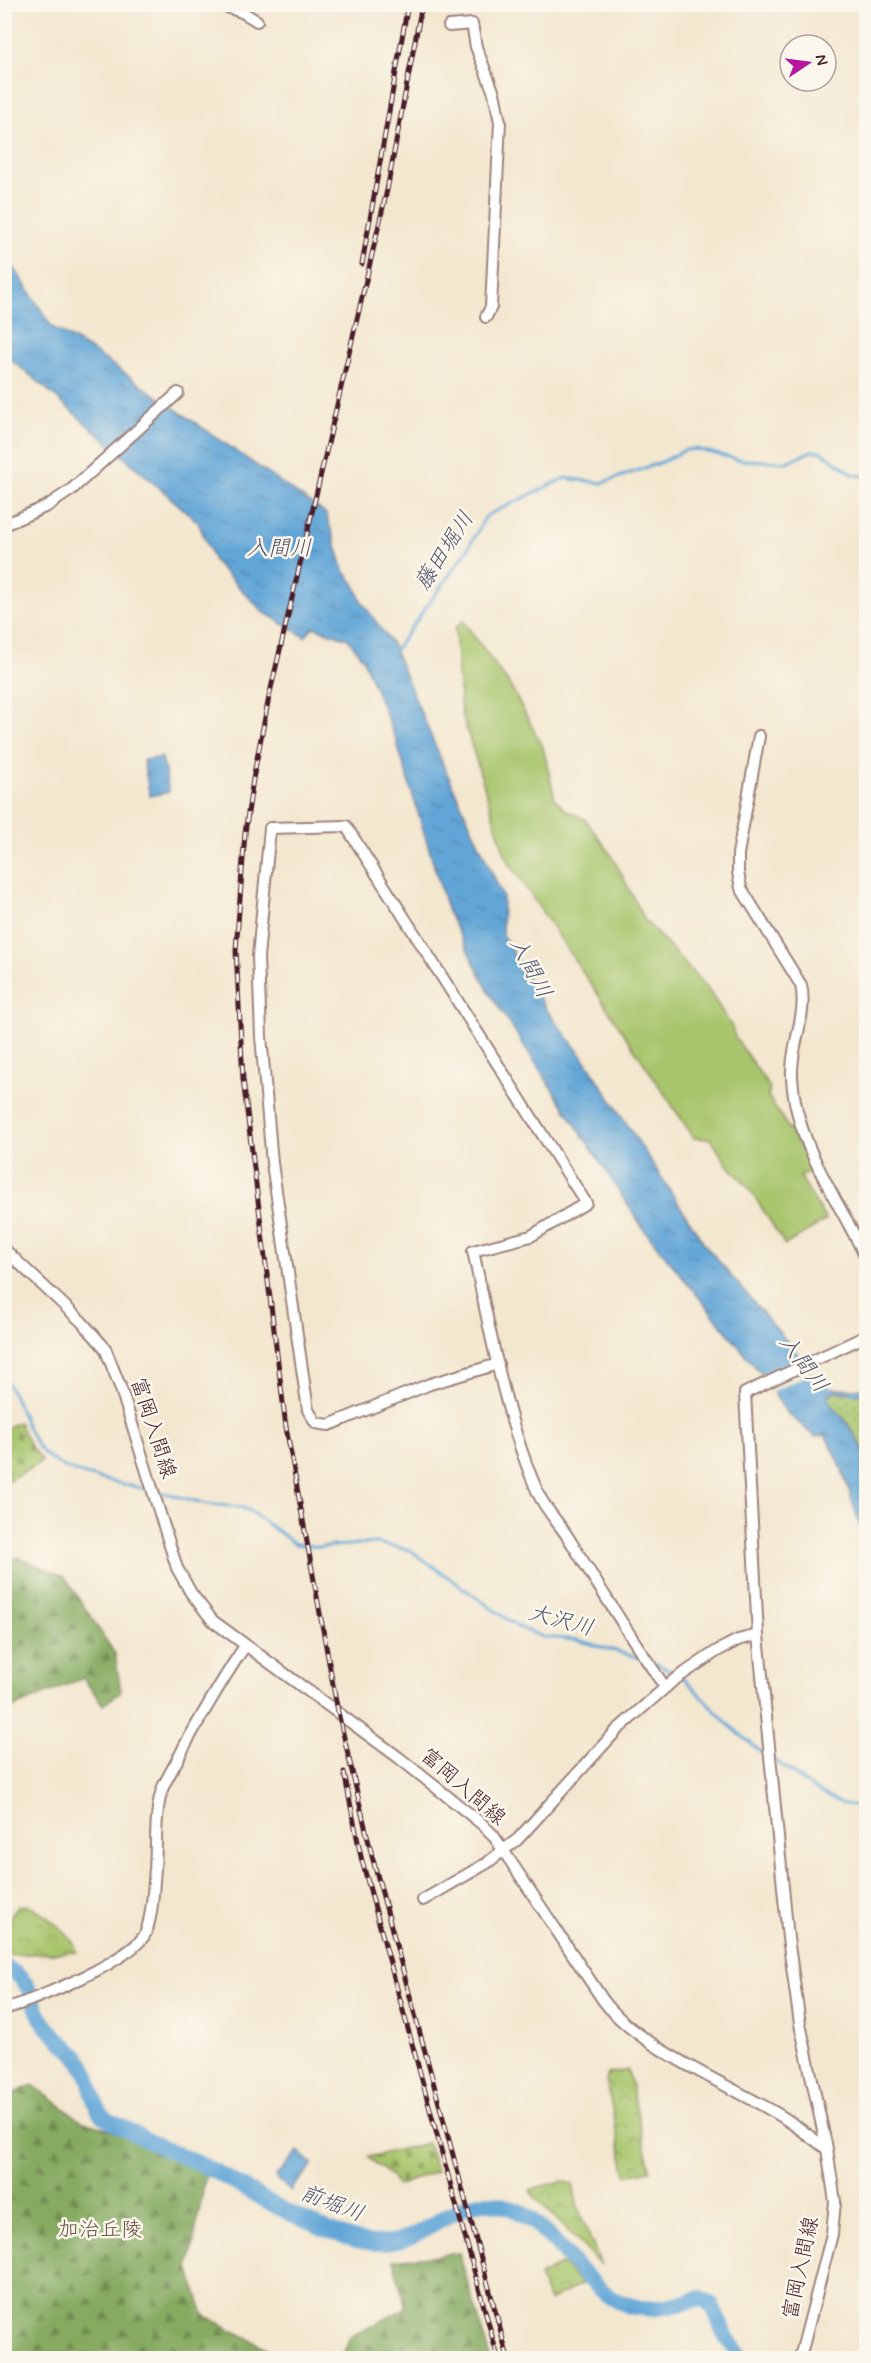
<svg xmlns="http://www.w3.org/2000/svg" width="871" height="2363" viewBox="0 0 871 2363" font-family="Mynerve,'Klee One',sans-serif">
  <defs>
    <pattern id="grass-dots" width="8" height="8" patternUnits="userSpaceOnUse" patternTransform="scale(1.5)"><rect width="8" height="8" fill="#a7c56c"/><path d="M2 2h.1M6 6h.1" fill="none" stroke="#8a9f59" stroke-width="1.8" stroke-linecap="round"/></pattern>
    <pattern id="forest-firs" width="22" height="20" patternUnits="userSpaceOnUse" patternTransform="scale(1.5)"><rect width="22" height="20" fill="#85aa60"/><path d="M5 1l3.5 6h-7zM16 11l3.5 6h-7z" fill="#6f8a4f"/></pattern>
    <pattern id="cemetery-stones" width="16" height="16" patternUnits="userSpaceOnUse" patternTransform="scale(1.5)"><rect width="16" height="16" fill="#a7c56c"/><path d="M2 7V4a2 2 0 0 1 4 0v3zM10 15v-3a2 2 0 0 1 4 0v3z" fill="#8a9f59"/></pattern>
    <pattern id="park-crowns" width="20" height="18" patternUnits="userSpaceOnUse" patternTransform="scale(1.5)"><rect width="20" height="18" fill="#a7c56c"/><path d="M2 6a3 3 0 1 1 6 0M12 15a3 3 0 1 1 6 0" fill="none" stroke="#8a9f59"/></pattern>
    <pattern id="water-ripples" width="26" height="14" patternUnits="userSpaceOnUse" patternTransform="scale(1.5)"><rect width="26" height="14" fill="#62a6d7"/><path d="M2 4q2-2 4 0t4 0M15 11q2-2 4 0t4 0" fill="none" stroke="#5387af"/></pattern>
  </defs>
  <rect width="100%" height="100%" fill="#fbf7ec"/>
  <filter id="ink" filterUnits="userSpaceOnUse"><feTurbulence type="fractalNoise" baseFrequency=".0167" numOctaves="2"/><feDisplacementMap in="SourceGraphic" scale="12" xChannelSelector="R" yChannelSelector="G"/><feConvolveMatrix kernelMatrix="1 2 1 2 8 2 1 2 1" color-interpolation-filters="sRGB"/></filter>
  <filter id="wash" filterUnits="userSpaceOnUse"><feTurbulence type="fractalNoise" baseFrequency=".008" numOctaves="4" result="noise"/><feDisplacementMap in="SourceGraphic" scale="24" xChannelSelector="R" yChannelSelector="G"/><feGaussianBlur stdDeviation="1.35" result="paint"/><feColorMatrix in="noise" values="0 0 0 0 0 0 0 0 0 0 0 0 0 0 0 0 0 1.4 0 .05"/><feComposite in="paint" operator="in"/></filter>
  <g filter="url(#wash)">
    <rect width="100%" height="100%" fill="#f3e7cf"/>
    <path fill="url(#grass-dots)" stroke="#78724c" stroke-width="1.5" d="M 836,1391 L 866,1396 L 866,1454 L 846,1421 L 831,1405 L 828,1394 Z"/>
    <g fill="url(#forest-firs)" stroke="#686446" stroke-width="1.5">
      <path d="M 19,1557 L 65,1577 L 115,1654 L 121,1692 L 103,1705 L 83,1678 L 5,1711 L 5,1563 Z"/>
      <path d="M 33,2085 L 81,2121 L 208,2162 L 189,2268 L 204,2315 L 276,2353 L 281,2358 L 5,2358 L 5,2097 Z"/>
      <path d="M 459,2253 L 490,2358 L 342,2358 L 350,2337 L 406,2308 L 393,2260 Z"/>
    </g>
    <g fill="url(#cemetery-stones)" stroke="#78724c" stroke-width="1.5">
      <path d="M 19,1422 L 30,1446 L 42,1460 C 31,1472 15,1473 5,1484 L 5,1428 Z"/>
      <path d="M 428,2143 L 436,2171 L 397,2186 L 392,2177 L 368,2157 Z"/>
    </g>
    <g fill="url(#park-crowns)" stroke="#78724c" stroke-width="1.5">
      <path d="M 26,1905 C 42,1912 74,1935 77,1952 L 5,1955 L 5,1922 L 19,1906 Z"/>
      <path d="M 628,2070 L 650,2170 L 626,2175 L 606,2080 L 608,2074 Z"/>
      <path d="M 563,2181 L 573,2185 L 578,2208 L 601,2265 L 532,2194 L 530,2189 Z"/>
      <path d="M 562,2264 L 582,2284 L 549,2301 L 539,2276 Z"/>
    </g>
    <path fill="#a7c56c" stroke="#78724c" stroke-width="1.5" d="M 463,621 L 509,684 L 543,747 L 555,799 L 566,810 L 585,819 L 612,856 L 645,920 L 707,988 L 731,1025 L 735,1037 L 770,1088 L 768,1096 L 808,1159 L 813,1172 L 800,1176 L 826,1220 L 785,1245 L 749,1188 L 726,1163 L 711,1139 L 694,1138 L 506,858 L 461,711 L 455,628 Z"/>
    <g fill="url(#water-ripples)" stroke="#566281" stroke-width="1.5">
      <path d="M 4,261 L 13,266 L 52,327 L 91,350 L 326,514 L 344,571 L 355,585 L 362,602 L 392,644 L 446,771 L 503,897 L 502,934 L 546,1009 L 586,1061 L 706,1246 L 796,1352 L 818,1381 C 830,1392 851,1389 866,1388 L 866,1396 L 836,1391 L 828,1395 L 831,1405 L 846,1421 L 866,1454 L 866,1546 C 853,1508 846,1469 825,1435 L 815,1437 L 786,1412 L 762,1375 L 645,1231 L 489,992 L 448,912 L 396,740 L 363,659 L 348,639 L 313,627 L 305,637 L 263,612 L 214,561 L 198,522 L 35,379 L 5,355 Z"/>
      <path d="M 162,757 L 169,792 L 150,796 L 143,760 Z"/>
      <path d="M 298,2151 L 313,2164 L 290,2191 L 275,2177 Z"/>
    </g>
    <path fill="#f3e7cf" d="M 803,1356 L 815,1371 L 770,1393 L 759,1376 Z"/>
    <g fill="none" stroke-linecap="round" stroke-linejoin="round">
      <g stroke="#62a6d7" stroke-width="3">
        <path d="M 4,234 L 10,245 L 6,254"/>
        <path d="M 393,653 L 466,552 L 486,516 L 565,478 L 602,483 L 662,462 L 685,450 L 696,449 L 740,460 L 786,462 L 812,451 L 822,452 L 853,474 L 866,477"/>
        <path d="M 4,1378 C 18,1398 23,1424 37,1445 C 57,1476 116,1481 150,1490"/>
        <path d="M 157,1491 L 207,1504 L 240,1507 L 250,1511 L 295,1544 L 319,1547 L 376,1543 L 410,1550 L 518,1627 L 543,1637 L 577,1640 L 643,1659"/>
        <path d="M 652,1662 L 679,1674"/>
        <path d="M 684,1678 L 730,1726 L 766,1756"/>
        <path d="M 774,1760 C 806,1781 826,1805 866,1808"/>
      </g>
      <path stroke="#62a6d7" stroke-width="16" d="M 4,1966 C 36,1983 28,2000 45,2024 C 58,2041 77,2051 86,2071 C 93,2085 92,2105 104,2117 C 109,2121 118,2125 124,2128 C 152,2145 184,2156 214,2171 C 246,2189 276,2208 309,2222 C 335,2233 363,2247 392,2242 C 436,2235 461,2186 513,2209 C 529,2215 543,2230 555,2243 C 583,2272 611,2313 657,2308 C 671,2307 686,2302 701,2298 L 712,2305 L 725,2335 L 741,2358"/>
    </g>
  </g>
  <g filter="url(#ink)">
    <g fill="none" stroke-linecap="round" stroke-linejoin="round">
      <g stroke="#9e837d" stroke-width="14">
        <g id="secondary">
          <path d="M 218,4 L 242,12 L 257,21"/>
          <path d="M 449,26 L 472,24 L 476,47 L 494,93 L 500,122 L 491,307 L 486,317"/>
          <path d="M 4,525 L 47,506 L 71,490 L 178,393"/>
          <path d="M 759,736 L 738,854 L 738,872 L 741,888 L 801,985 C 808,1015 790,1046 792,1077 C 795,1144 839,1200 866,1258"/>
          <path d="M 4,1249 L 82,1322 L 105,1348 L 121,1389 L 177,1568 L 191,1593 L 213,1621 L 398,1757 L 482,1824 L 493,1835 L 603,2000 C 639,2049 729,2084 781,2116 C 797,2126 812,2138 827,2149 L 835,2202 L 832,2234 L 800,2358"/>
          <path d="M 498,1364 L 430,1384 L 329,1425 L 316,1423 L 308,1410 L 272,1163 L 261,1036 L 258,957 L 270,828 L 346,826 L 586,1203 L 531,1236 L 473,1251 C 490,1329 505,1419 538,1493 C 546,1511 561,1525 571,1542 C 602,1591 632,1640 665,1687"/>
          <path d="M 423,1900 L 487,1863 L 518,1839 L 617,1730 L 674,1680 L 717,1651 L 738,1640 L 758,1635"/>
          <path d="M 4,2009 C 33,2001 136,1959 146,1932 C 153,1913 153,1889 155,1869 C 157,1843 154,1812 163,1787 C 169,1774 178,1760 184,1747 C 203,1713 223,1678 245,1646"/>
          <path d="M 827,2149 L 800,2024 L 788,1938 L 758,1635 L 745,1393 L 866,1336"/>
        </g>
      </g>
      <use href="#secondary" stroke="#fff" stroke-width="10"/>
      <g stroke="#4a1f2b" stroke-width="5">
        <g id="rail">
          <path d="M 422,4 L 387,190 L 269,697 L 253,779 L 245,833 L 236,950 L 243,1079 L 286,1427 L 338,1712 L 372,1856 L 508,2358"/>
          <path d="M 362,264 L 408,4"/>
          <path d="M 344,1772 L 361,1857 L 498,2358"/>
        </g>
      </g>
      <use href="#rail" stroke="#fbf7ec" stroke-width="3" stroke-dasharray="9" stroke-linecap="butt"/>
    </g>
  </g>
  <g text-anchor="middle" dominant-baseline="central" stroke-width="5" stroke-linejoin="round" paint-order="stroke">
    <g font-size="21" fill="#4a1f2b" stroke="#fbf7ec">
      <text transform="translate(153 1428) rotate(72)">富岡入間線</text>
      <text transform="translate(463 1787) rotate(41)">富岡入間線</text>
      <text transform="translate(801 2268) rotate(-78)">富岡入間線</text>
    </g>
    <g font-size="21" fill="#66513e" stroke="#fbf7ec">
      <text x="100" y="2230">加治丘陵</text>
    </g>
    <g font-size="22" font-style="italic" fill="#545570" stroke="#fbf7ec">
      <text x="279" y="549">入間川</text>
      <text transform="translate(445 551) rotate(-57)">藤田堀川</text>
      <text transform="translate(530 968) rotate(62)">入間川</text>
      <text transform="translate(803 1364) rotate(53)">入間川</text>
      <text transform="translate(561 1621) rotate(15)">大沢川</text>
      <text transform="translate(332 2204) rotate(21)">前堀川</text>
    </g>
  </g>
  <rect width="871" height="2363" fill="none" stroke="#fbf7ec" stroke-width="24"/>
  <g transform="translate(808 63) rotate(77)"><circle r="28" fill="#fbf7ec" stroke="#b4a19f" stroke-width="1.5"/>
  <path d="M0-4.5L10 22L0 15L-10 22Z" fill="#b5179e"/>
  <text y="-9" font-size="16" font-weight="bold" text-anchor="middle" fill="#4a1f2b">N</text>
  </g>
</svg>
